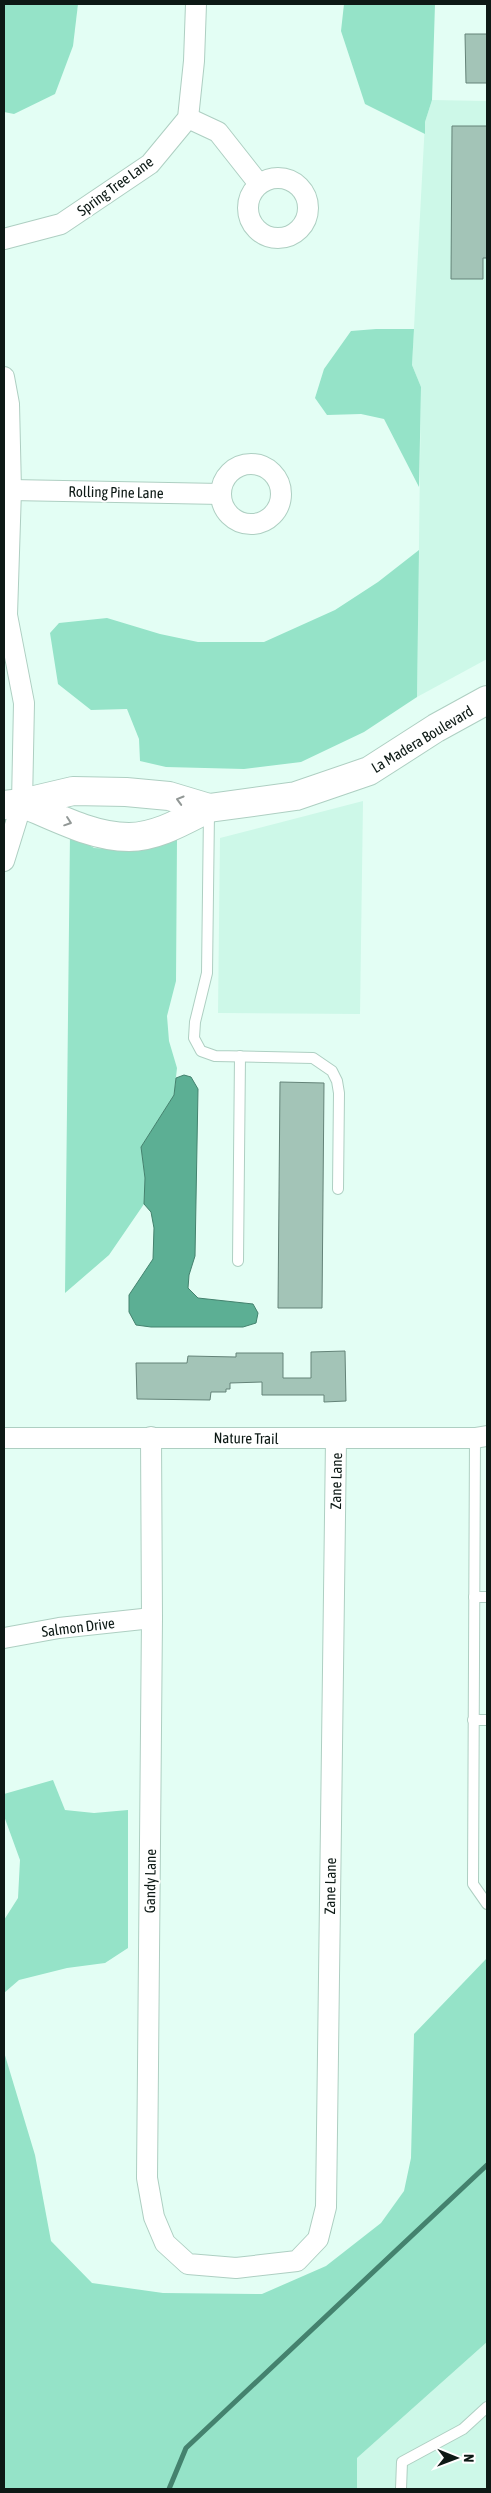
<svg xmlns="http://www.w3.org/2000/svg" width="491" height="2493" viewBox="0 0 491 2493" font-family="'Asap Condensed',sans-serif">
  <rect width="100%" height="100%" fill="#e3fef4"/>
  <g fill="#cdf8e8">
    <path d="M 432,100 L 487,101 L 487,659 L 417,697 L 421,387 L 412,365 L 425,122 Z"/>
    <path d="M 363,801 L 360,1014 L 218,1013 L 220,838 Z"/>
    <path d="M 487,2342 L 487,2489 L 357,2489 L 357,2458 Z"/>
  </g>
  <g fill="#95e3c8">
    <path d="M 4,4 L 78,4 L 73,46 L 55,94 L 14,114 L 4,112 Z"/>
    <path d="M 344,4 L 435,4 L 432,100 L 425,122 L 425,134 L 365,104 L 341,31 Z"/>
    <path d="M 376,329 L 414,329 L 412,365 L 421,387 L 419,487 L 384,419 L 361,414 L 327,415 L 315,398 L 324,369 L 351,331 Z"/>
    <path d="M 419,550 L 417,697 L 364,732 L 301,762 L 244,769 L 166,767 L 140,761 L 139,739 L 127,709 L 91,710 L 58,684 L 50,633 L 59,623 L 107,618 L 160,634 L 198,642 L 264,642 L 335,610 L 378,582 Z"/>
    <path d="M 70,833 L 94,848 L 127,850 L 177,839 L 176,981 L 167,1016 L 169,1041 L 177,1068 L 174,1095 L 141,1147 L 145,1178 L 144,1204 L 109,1255 L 65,1293 Z"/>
    <path d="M 53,1780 L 65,1810 L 94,1813 L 128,1810 L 128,1948 L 105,1963 L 67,1968 L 19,1980 L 4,1993 L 4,1920 L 18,1898 L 20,1860 L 4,1816 L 4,1794 Z"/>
    <path d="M 487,1958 L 487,2342 L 357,2458 L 357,2489 L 4,2489 L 4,2052 L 35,2155 L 51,2241 L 92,2283 L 163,2293 L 262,2294 L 326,2266 L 381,2223 L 404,2191 L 411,2158 L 414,2034 Z"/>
  </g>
  <path fill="#5caf94" stroke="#44826e" d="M 184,1075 L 191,1077 L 198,1089 L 195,1256 L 189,1275 L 188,1288 L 198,1298 L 253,1304 L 258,1313 L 256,1323 L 243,1327 L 151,1327 L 136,1325 L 129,1312 L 129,1295 L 153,1259 L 154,1228 L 151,1212 L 144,1204 L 145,1178 L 141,1147 L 174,1095 L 176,1078 Z"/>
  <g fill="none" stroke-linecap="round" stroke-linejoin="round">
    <path stroke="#44826e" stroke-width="5" d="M 169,2489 L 186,2448 L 487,2165"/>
  </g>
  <g fill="#a3c4b7" stroke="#648378">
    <path d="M 465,34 L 487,34 L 487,83 L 466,83 Z"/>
    <path d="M 452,126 L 487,126 L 487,258 L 483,258 L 483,279 L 451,279 Z"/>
    <path d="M 280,1082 L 324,1083 L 322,1308 L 278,1308 Z"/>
    <path d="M 345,1351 L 346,1401 L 324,1402 L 324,1395 L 262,1395 L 262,1382 L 230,1383 L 230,1389 L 226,1389 L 226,1392 L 211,1392 L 210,1400 L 137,1399 L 136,1363 L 187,1363 L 188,1356 L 236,1357 L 236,1353 L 283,1353 L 283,1378 L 311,1378 L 311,1352 Z"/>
  </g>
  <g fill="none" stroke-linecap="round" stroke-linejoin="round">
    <g stroke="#aecfc2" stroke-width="12">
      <g id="lane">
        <path d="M 209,812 L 207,973 L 195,1022 L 194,1038 L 201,1051 L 215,1056 L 313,1058 L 332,1071 L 337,1081 L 339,1093 L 338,1189"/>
        <path d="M 238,1261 L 240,1056"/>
        <path d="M 475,1438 L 473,1884 L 487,1904"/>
        <path d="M 474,1597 L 487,1597"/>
        <path d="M 473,1720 L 487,1720"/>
        <path d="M 401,2489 L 402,2462 L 463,2429 L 487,2407"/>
      </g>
    </g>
    <g stroke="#aecfc2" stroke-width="22">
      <g id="street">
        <path d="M 188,118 L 218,132 L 259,184"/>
        <circle cx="278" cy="208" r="30"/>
        <path d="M 4,239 L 61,224 L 150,164 L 188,118 L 194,61 L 196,4"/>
        <path d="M 4,377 L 9,404 L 11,490 L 7,615 L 24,703 L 22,803 L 4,861"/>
        <circle cx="251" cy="494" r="30"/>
        <path d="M 11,490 L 221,494"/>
        <path d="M 151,1437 L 152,1618 L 147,2178 L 154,2217 L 165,2243 L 188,2264 L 236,2268 L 297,2261 L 318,2239 L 326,2207 L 336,1440"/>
        <path d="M 4,1438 L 475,1438 L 487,1436"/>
        <path d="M 4,1638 L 59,1628 L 152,1618"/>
      </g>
    </g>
    <g stroke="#aecfc2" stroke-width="30">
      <g id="secondary">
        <path d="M 4,805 L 22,803 L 73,791 L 126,792 L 169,796 L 209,808 C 185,820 157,837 129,837 C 93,837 55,817 22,803"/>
        <path d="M 209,808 L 296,796 L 369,771 L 436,728 L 487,700"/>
      </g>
    </g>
    <use href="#lane" stroke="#fff" stroke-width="10"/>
    <use href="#street" stroke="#fff" stroke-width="20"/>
    <use href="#secondary" stroke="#fff" stroke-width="28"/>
  </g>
  <defs><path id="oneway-chevron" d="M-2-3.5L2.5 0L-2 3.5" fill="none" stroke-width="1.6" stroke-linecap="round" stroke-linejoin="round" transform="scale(1.25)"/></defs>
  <g stroke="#929896">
    <use href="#oneway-chevron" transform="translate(180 800) rotate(-164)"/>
    <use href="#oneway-chevron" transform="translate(68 822) rotate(19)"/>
  </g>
  <g text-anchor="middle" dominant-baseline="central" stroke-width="4" stroke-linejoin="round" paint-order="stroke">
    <g font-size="15" fill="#0d1915" stroke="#fff">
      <text transform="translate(115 186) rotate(-36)">Spring Tree Lane</text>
      <text transform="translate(116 492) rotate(1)">Rolling Pine Lane</text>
      <text transform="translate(422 739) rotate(-31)">La Madera Boulevard</text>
      <text transform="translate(246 1438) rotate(1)">Nature Trail</text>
      <text transform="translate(336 1481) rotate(-89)">Zane Lane</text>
      <text transform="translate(78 1627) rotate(-7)">Salmon Drive</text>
      <text transform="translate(150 1881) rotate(-89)">Gandy Lane</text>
      <text transform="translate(330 1886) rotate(-89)">Zane Lane</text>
    </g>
  </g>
  <rect width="491" height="2493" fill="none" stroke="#0d1915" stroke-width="10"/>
  <g transform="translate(456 2458) rotate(91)" stroke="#ffffff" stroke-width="4" paint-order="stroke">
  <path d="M0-4L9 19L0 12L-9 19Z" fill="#0d1915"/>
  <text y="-8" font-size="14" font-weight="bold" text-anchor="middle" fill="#0d1915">N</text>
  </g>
</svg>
